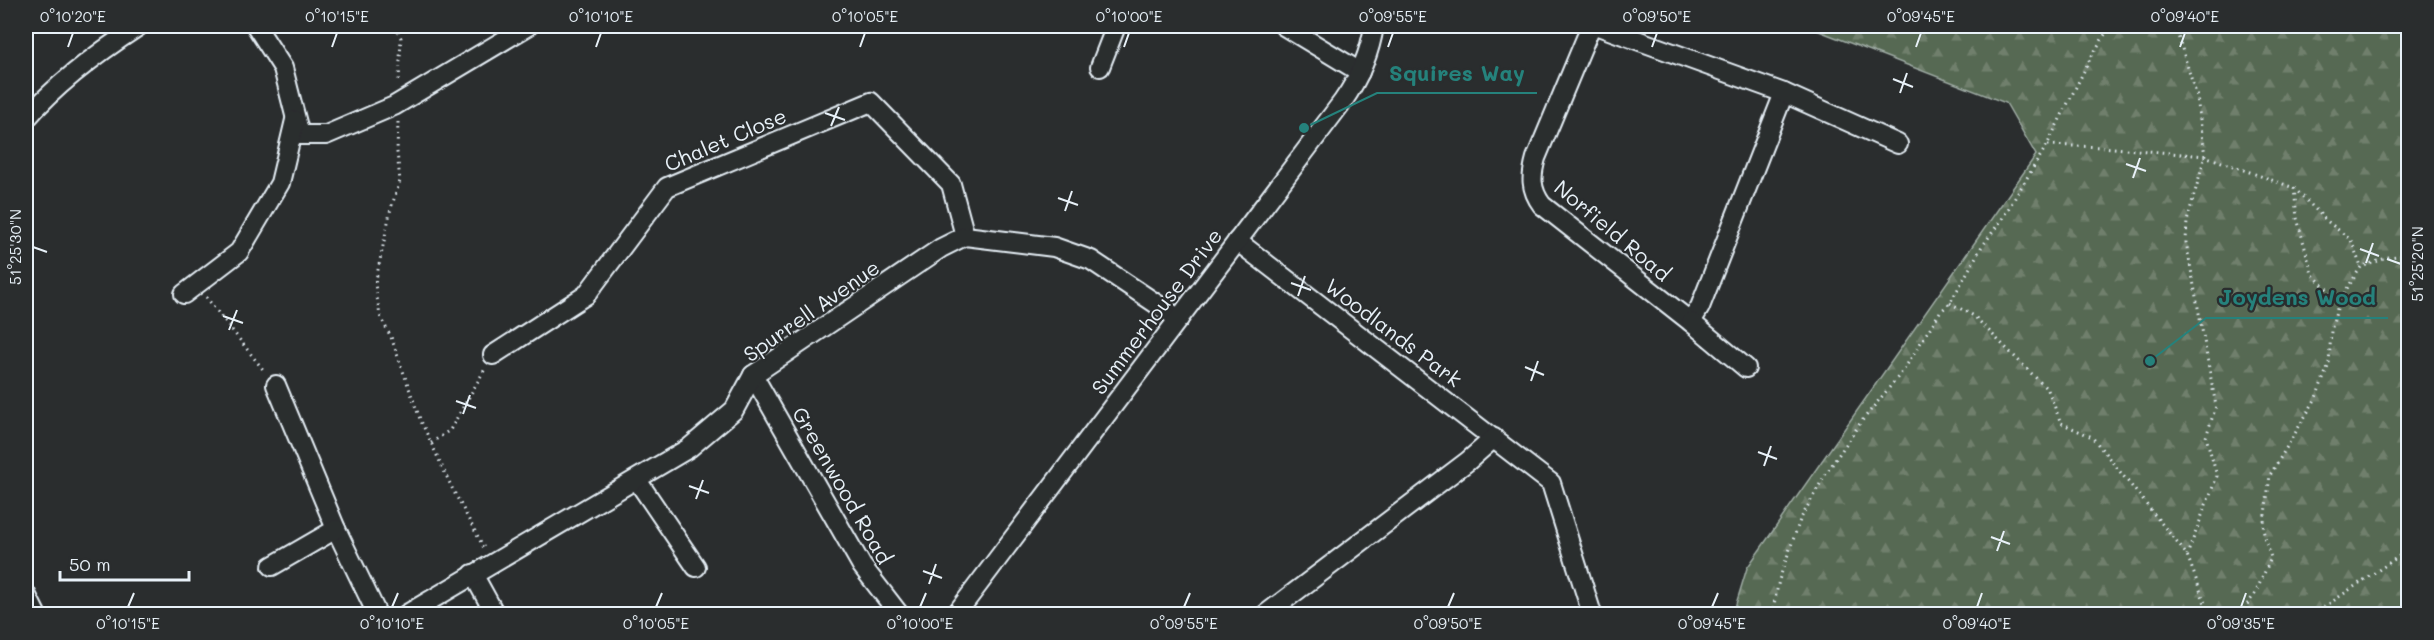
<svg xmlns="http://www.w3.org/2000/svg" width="2434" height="640" viewBox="0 0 2434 640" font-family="Mali,sans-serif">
  <defs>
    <pattern id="forest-firs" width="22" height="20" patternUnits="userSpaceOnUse" patternTransform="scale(1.5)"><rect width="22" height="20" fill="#576953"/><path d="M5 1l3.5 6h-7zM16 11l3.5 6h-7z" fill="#6f7f6c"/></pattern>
  </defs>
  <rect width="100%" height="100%" fill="#2a2d2e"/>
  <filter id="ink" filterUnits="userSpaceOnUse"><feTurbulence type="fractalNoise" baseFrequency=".0167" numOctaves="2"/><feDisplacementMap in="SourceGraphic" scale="12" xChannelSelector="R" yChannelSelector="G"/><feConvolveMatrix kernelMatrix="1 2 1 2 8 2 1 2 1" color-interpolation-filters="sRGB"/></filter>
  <g filter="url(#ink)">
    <path fill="url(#forest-firs)" stroke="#a0ada6" stroke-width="1.5" d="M 1806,26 L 2408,26 L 2408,614 L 1733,614 L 1747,568 L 2036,155 L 2006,103 Z"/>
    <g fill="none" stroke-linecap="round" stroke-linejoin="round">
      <g stroke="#e8f1f8" stroke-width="22">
        <g id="minor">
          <path d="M 256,26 L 283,68 L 300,135 L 326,135 L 394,106 L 528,26"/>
          <path d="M 1284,26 L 1360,72"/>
          <path d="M 1591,26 L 1536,158 C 1531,176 1530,189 1542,205 L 1691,322 L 1700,307 L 1784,93"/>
          <path d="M 1598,26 L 1784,93 L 1898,144"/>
          <path d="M 1100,67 L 1116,26"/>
          <path d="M 26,119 C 58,82 99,52 139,26"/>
          <path d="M 1237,241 L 1551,483 L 1592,614"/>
          <path d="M 184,294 L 239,252 L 280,183 L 295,120"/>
          <path d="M 1691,322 L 1746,368"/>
          <path d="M 493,355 L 586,295 L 667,187 L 871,102 L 951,184 L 965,236"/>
          <path d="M 753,375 L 862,566 L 899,614"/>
          <path d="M 276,385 L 336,529 L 377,614"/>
          <path d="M 637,480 L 696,567"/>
          <path d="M 272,566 L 336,529"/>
          <path d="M 473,574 L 495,614"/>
          <path d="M 26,594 L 36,614"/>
          <path d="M 407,614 L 689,448 L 734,410 L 753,375 L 941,248 L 965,236 L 1054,247 L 1091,260 L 1179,319"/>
          <path d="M 956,614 L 1343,101 C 1359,78 1370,53 1374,26"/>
          <path d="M 1266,614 L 1468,461 L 1494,438"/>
        </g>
      </g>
      <g stroke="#e8f1f8" stroke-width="3" stroke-dasharray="1.5 4.5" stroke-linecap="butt">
        <path d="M 395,26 L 401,38 L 399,82"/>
        <path d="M 2175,26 L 2197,97 L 2205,156 L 2187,221 L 2186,242 L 2216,406 L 2206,437 L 2217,476 L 2187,555"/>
        <path d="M 2312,26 L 2321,26"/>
        <path d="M 398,122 L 397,152 L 400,181 L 391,208 L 375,284 L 380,316 L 391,337 L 420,419 L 453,490 L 484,548"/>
        <path d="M 2048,145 L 2102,147 L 2205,156 L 2294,188 L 2327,221 L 2351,240 L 2361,267"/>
        <path d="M 2294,188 L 2297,218 L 2312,274 L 2339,301"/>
        <path d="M 206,297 L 265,372"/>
        <path d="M 1950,303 L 1974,316 L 2048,390 L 2061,423 L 2092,437 L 2187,555 L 2209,614"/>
        <path d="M 431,443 L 450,430 L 485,369"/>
        <path d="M 1772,614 L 1779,580 L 1800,520 L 1825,475 L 1861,422 L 1903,371 L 1940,312 L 1950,303 L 1981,248 L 2002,219 L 2047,145 L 2090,59 L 2110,26"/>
        <path d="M 2240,614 L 2255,594 L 2271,558 L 2263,530 L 2270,475 L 2315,400 L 2329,364 L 2331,331 L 2339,301 L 2361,267 L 2389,257 L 2408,255"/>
        <path d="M 2314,614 L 2408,550"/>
      </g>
      <use href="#minor" stroke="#2a2d2e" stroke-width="18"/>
    </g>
  </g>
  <path fill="none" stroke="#e8f1f8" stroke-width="2" d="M 68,47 L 73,33M 332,47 L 337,33M 596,47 L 601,33M 860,47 L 865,33M 1124,47 L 1129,33M 1388,47 L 1393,33M 1652,47 L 1657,33M 1916,47 L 1921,33M 2180,47 L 2185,33M 1893,79 L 1913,87M 1900,93 L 1907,73M 825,113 L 845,120M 831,126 L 839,107M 2126,164 L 2146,171M 2133,178 L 2140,158M 1058,198 L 1078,205M 1065,211 L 1072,191M 33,247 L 47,252M 2360,249 L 2379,256M 2387,259 L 2401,264M 2366,263 L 2373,243M 1291,283 L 1311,290M 1298,296 L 1305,276M 223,316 L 243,323M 229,330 L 237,310M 1525,367 L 1544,375M 1531,381 L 1538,361M 456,401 L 476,408M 463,414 L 470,395M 1758,452 L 1777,459M 1764,466 L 1771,446M 689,486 L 709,493M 696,499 L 703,480M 1991,537 L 2010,544M 1997,551 L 2004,531M 923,571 L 942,578M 929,584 L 936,564M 128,607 L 134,593M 392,607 L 398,593M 656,607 L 662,593M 920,607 L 926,593M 1184,607 L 1190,593M 1448,607 L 1454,593M 1712,607 L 1718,593M 1977,607 L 1982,593M 2241,607 L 2246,593"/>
  <g text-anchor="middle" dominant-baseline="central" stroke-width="4.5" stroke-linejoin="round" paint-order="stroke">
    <g font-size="21" fill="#e8f1f8" stroke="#2a2d2e">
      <text transform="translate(725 139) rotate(-23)">Chalet Close</text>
      <text transform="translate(1613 230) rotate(40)">Norfield Road</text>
      <text transform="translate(811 310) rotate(-35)">Spurrell Avenue</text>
      <text transform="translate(1156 311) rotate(-53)">Summerhouse Drive</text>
      <text transform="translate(1394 332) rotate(37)">Woodlands Park</text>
      <text transform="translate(843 485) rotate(60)">Greenwood Road</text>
    </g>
  </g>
  <path fill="none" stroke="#25827c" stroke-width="2" d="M1304 128L1377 93H1537M2150 361L2206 318H2388"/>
  <g fill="#25827c" stroke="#2a2d2e" stroke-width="2">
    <circle cx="1304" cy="128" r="6"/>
    <circle cx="2150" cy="361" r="6"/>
  </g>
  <g font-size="22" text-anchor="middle" font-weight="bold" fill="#25827c" stroke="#2a2d2e" stroke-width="4.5" stroke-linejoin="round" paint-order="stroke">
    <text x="1457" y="81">Squires Way</text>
    <text x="2297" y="305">Joydens Wood</text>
  </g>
  <rect width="2434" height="640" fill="none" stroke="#2a2d2e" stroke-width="66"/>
  <path d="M60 571v9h129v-9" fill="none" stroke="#e8f1f8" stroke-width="3"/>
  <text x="69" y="571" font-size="18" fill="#e8f1f8" stroke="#2a2d2e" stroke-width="4.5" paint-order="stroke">50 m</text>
  <rect x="33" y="33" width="2368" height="574" fill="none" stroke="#e8f1f8" stroke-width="2"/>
  <g font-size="15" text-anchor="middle" fill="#e8f1f8">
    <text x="73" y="22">0°10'20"E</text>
    <text x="337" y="22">0°10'15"E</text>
    <text x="601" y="22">0°10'10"E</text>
    <text x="865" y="22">0°10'05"E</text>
    <text x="1129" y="22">0°10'00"E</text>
    <text x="1393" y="22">0°09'55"E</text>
    <text x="1657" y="22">0°09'50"E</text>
    <text x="1921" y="22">0°09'45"E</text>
    <text x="2185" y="22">0°09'40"E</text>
    <text transform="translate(16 247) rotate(-90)" y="5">51°25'30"N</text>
    <text transform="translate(2418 264) rotate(-90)" y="5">51°25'20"N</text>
    <text x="128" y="629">0°10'15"E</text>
    <text x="392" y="629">0°10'10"E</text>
    <text x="656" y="629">0°10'05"E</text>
    <text x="920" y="629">0°10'00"E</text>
    <text x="1184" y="629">0°09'55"E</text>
    <text x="1448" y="629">0°09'50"E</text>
    <text x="1712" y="629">0°09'45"E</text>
    <text x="1977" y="629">0°09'40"E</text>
    <text x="2241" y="629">0°09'35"E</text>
  </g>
</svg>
